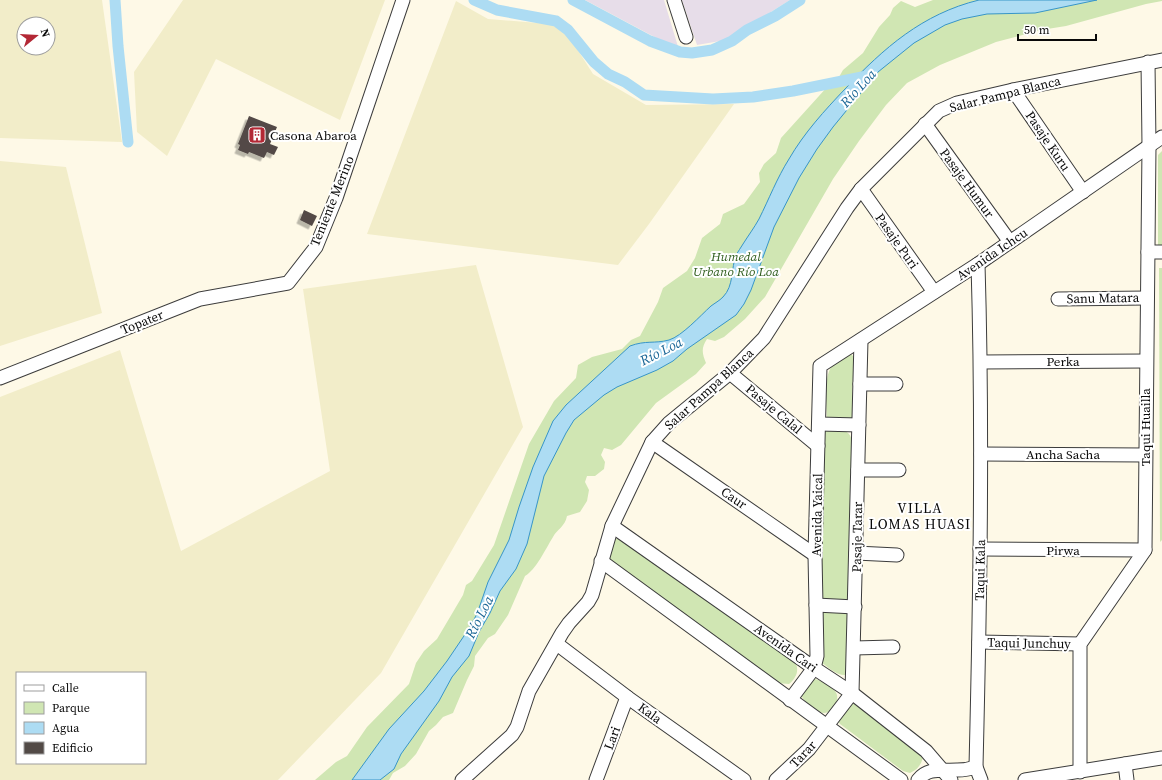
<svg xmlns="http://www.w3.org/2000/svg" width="1162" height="780" viewBox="0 0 1162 780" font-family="'Source Serif 4',serif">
  <defs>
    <filter id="shadow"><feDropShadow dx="-3.5" dy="3.5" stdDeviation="0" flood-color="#0004"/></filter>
  </defs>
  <rect width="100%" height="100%" fill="#fef9e7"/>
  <g fill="#e7dde9">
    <path d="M 585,0 L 664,0 L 679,50 L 602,9 Z"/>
    <path d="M 682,0 L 790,0 L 726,40 L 697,45 Z"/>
  </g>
  <g fill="#f2edc9" fill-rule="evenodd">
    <path d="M 0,0 L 102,0 L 122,142 L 0,138 ZM 24,24 L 48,24 L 48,48 L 24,48 Z"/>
    <path d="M 183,0 L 385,0 L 340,120 L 216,59 L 167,156 L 137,132 L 134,72 Z"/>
    <path d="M 456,1 L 488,19 L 562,25 L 593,74 L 646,105 L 734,104 L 649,224 L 618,265 L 367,234 Z"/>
    <path d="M 0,161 L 66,167 L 102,313 L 0,346 Z"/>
    <path d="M 476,265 L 523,427 L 381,673 L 278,780 L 0,780 L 0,397 L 120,350 L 181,551 L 330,471 L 303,289 ZM 17,673 L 145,673 L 145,763 L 17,763 Z"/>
  </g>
  <g fill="#d0e6b3">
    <path d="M 933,0 L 1162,0 L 1162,1 L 1146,4 L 1066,26 L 1041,30 L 996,42 L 940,65 L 907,83 L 886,105 L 859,141 L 833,179 L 765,297 L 745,319 L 724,337 L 715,341 L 707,339 C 701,348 702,353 706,363 L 696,374 L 656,403 L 621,445 L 612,450 L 604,448 L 601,455 L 605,462 L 604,469 L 595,476 L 587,476 L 585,482 L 589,490 L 587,501 L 580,512 L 567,516 C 565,527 557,529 553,537 C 546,548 536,570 525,576 L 508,615 L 495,634 L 488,638 L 475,656 L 474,666 L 467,680 L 453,713 L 443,717 L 436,725 L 429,731 L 416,754 L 405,766 L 393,773 L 389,780 L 315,780 L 336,762 L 347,756 L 367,727 L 409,684 L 416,663 L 424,651 L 437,639 L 453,612 L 463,595 L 466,585 L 472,581 L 494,545 L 529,444 L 554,401 L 576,378 L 578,365 L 592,357 L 622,349 L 631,340 L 640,336 L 658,302 L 663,288 L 687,271 L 695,258 L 702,238 L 720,224 L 723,214 L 744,204 L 760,182 L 759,173 L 764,164 L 776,153 L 781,138 L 828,86 L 839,77 L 843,70 L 863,53 L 879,27 L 890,15 L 893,8 L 901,1 L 915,7 Z"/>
    <path d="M 1162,151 L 1162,250 L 1158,247 L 1158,155 Z"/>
    <path d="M 1159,268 L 1162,268 L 1162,540 L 1160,542 Z"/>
    <path d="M 850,353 L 853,356 L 854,362 L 852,392 L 852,420 L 827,421 C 827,407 823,377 832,366 C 837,361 843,358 847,354 Z"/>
    <path d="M 826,430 C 854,428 852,435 853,459 L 850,597 L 846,600 L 825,601 L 821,597 L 823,435 Z"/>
    <path d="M 614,539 L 621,539 L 794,660 C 800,669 797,677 789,684 L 777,683 L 610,561 L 607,553 Z"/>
    <path d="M 820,610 L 848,611 L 848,670 L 846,675 C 837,676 828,667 822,663 Z"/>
    <path d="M 815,679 C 821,681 830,685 834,690 C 842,697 834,713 824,713 C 819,713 814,707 810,705 C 799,696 800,695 806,682 Z"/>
    <path d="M 850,703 L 855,704 L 919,751 L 923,757 C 921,765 918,769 910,773 L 903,771 L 840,724 L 836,719 Z"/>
  </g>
  <path fill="#addcf3" stroke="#3795c8" d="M 979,0 L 1097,0 L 1035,13 L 987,14 L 962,19 L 945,25 L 914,43 L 878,72 L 833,127 L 817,149 L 799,178 L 774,227 L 751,290 L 744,304 L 736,315 L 687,349 L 673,361 L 657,370 L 617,387 L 604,395 L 574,420 L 566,433 L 544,476 L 527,544 L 516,569 L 500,591 L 490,613 L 479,632 L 469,656 L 452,677 L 439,701 L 401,754 L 394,769 L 380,780 L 352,780 L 389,729 L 424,691 L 447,661 L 468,630 L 477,614 L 488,582 L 509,540 L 519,507 L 533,467 L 553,421 L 566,405 L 630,346 C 646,340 654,344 669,340 C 682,336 700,316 711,306 C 715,303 719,301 723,297 C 734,286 731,268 736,255 C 738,251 741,248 743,244 C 748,236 754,228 759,219 C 769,199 777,178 789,159 C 804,133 825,110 845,89 C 884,48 922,14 979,0 Z"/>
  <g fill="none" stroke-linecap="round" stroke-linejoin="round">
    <g stroke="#addcf3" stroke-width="11">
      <path d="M 115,0 L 118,46 L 128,142"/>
      <path d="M 474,0 L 497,10 L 556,21 L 568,30 L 594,62 L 608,74 L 625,82 L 644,95 L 713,99 L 753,97 L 793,91 L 867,76"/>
      <path d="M 573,0 L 650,41 L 680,52 L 692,53 L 712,50 L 732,41 L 747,30 L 775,16 L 800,0"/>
    </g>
  </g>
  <g fill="#524a46" filter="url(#shadow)">
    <path d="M 249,116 L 277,127 L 270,144 L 278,147 L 274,155 L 267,152 L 264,158 L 249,152 L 248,154 L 238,150 L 240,145 L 238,144 Z"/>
    <path d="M 304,210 L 317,216 L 312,226 L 300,220 Z"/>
  </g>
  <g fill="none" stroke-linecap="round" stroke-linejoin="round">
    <g stroke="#3c3c3c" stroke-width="15">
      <g id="minor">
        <path d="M 674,0 L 686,37"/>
        <path d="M 1013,90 L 1083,192"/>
        <path d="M 925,124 L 1010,242"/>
        <path d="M 861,189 L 934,292"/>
        <path d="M 1148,252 L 1162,252"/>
        <path d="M 978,264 C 983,432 980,600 976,767 L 981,780"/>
        <path d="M 1058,299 L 1147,298"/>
        <path d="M 981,362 L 1146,361"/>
        <path d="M 730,373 L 818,446"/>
        <path d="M 0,378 L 200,299 L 288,283 L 316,247 L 336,198 L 403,0"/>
        <path d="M 860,384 L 896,384"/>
        <path d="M 819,424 L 859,425"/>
        <path d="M 652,442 L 815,555"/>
        <path d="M 981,454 L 1145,455"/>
        <path d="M 858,470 L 899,470"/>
        <path d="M 612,526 L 814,668 L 852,693 L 926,751 L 951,780"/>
        <path d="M 980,549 L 1145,550"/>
        <path d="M 856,553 L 897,555"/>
        <path d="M 601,561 L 901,780"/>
        <path d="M 816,605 L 855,607"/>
        <path d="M 979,642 L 1080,644"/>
        <path d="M 557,644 L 627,697 L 744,780"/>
        <path d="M 854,648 L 893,647"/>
        <path d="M 790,700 L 814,668 L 817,656 L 815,555 L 820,366 L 978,264 L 1162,137"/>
        <path d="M 1125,764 L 1127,780"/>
        <path d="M 1080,772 L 1080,644 L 1145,550 L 1149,146 L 1148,62"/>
        <path d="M 462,780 L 512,735 L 517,727 L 529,691 L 562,633 L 569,623 L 588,602 L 592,595 L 612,526 L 652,442 L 669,423 L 730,373 L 764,338 L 847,208 L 861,189 L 939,111 L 957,103 L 1013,90 L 1162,60"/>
        <path d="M 596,780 L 627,697"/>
        <path d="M 776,780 L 809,749 L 852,693 L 861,340"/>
        <path d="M 918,780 C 928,767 942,771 957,770 C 963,770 970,769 976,767"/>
        <path d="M 1025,780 L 1162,758"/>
      </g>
    </g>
    <use href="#minor" stroke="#fff" stroke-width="13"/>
  </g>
  <defs>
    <g id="building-square" transform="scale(0.9)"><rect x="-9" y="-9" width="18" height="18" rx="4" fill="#b32835" stroke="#fff"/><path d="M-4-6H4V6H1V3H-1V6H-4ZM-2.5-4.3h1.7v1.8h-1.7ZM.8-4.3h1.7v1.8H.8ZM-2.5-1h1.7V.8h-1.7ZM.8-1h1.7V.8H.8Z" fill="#fff"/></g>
  </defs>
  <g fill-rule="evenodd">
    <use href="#building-square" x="257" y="135"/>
  </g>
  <g text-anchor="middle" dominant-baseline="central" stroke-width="4" stroke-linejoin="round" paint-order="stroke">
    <g font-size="13" fill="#090909" stroke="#fff">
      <text transform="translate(1005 94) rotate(-14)">Salar Pampa Blanca</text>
      <text transform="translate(1048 141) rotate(56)">Pasaje Kuru</text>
      <text transform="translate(967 183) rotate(54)">Pasaje Humur</text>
      <text transform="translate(332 201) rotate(-68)">Teniente Merino</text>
      <text transform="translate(897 241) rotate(55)">Pasaje Puri</text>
      <text transform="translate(992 254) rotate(-34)">Avenida Ichcu</text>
      <text transform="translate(1103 298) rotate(-1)">Sanu Matara</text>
      <text transform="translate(142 322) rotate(-22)">Topater</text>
      <text x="1063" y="361">Perka</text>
      <text transform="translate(709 389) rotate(-42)">Salar Pampa Blanca</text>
      <text transform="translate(774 409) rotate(40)">Pasaje Calal</text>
      <text transform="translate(1145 427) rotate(-90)">Taqui Huailla</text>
      <text x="1063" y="454">Ancha Sacha</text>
      <text transform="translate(734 498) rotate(35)">Caur</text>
      <text transform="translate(817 515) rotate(-89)">Avenida Yaical</text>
      <text transform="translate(857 537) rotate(-89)">Pasaje Tarar</text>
      <text x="1063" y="550">Pirwa</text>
      <text transform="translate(980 570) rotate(-89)">Taqui Kala</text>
      <text transform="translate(1029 643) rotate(1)">Taqui Junchuy</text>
      <text transform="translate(786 648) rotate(35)">Avenida Cari</text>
      <text transform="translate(650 713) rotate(36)">Kala</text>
      <text transform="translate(612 738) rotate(-69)">Lari</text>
      <text transform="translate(803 754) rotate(-47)">Tarar</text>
    </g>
    <g font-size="13" fill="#090909" stroke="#fff" text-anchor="start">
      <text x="270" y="135">Casona Abaroa</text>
    </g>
    <g font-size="13" font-style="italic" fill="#2e5d1d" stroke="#fff">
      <text x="736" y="256">Humedal<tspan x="736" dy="15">Urbano Río Loa</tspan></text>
    </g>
    <g font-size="14" font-style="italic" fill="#196595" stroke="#fff">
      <text transform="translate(858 88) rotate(-48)">Río Loa</text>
      <text transform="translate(661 351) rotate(-27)">Río Loa</text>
      <text transform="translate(479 617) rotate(-63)">Río Loa</text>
    </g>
    <g font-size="14" letter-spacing="1" fill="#090909" stroke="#fff">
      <text x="920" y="508">VILLA<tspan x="920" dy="16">LOMAS HUASI</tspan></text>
    </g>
  </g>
  <rect x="16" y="672" width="130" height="92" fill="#ffffff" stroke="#9d9d9d"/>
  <rect x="24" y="685" width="20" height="6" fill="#ffffff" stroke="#9d9d9d"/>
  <text x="52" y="692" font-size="12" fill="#090909">Calle</text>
  <rect x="24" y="702" width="20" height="12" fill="#d0e6b3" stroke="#9d9d9d"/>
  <text x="52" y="712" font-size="12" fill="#090909">Parque</text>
  <rect x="24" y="722" width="20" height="12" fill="#addcf3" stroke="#9d9d9d"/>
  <text x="52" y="732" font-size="12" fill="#090909">Agua</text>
  <rect x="24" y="742" width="20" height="12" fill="#524a46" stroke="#9d9d9d"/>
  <text x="52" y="752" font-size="12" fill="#090909">Edificio</text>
  <g transform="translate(36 36) rotate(72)"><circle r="19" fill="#ffffff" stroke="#9d9d9d"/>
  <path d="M0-3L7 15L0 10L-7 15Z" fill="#b32835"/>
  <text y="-6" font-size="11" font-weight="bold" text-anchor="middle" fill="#090909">N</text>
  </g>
  <path d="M1018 34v6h78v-6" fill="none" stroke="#090909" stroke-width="2"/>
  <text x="1024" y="34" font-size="12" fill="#090909" stroke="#ffffff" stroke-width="3" paint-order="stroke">50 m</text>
</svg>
